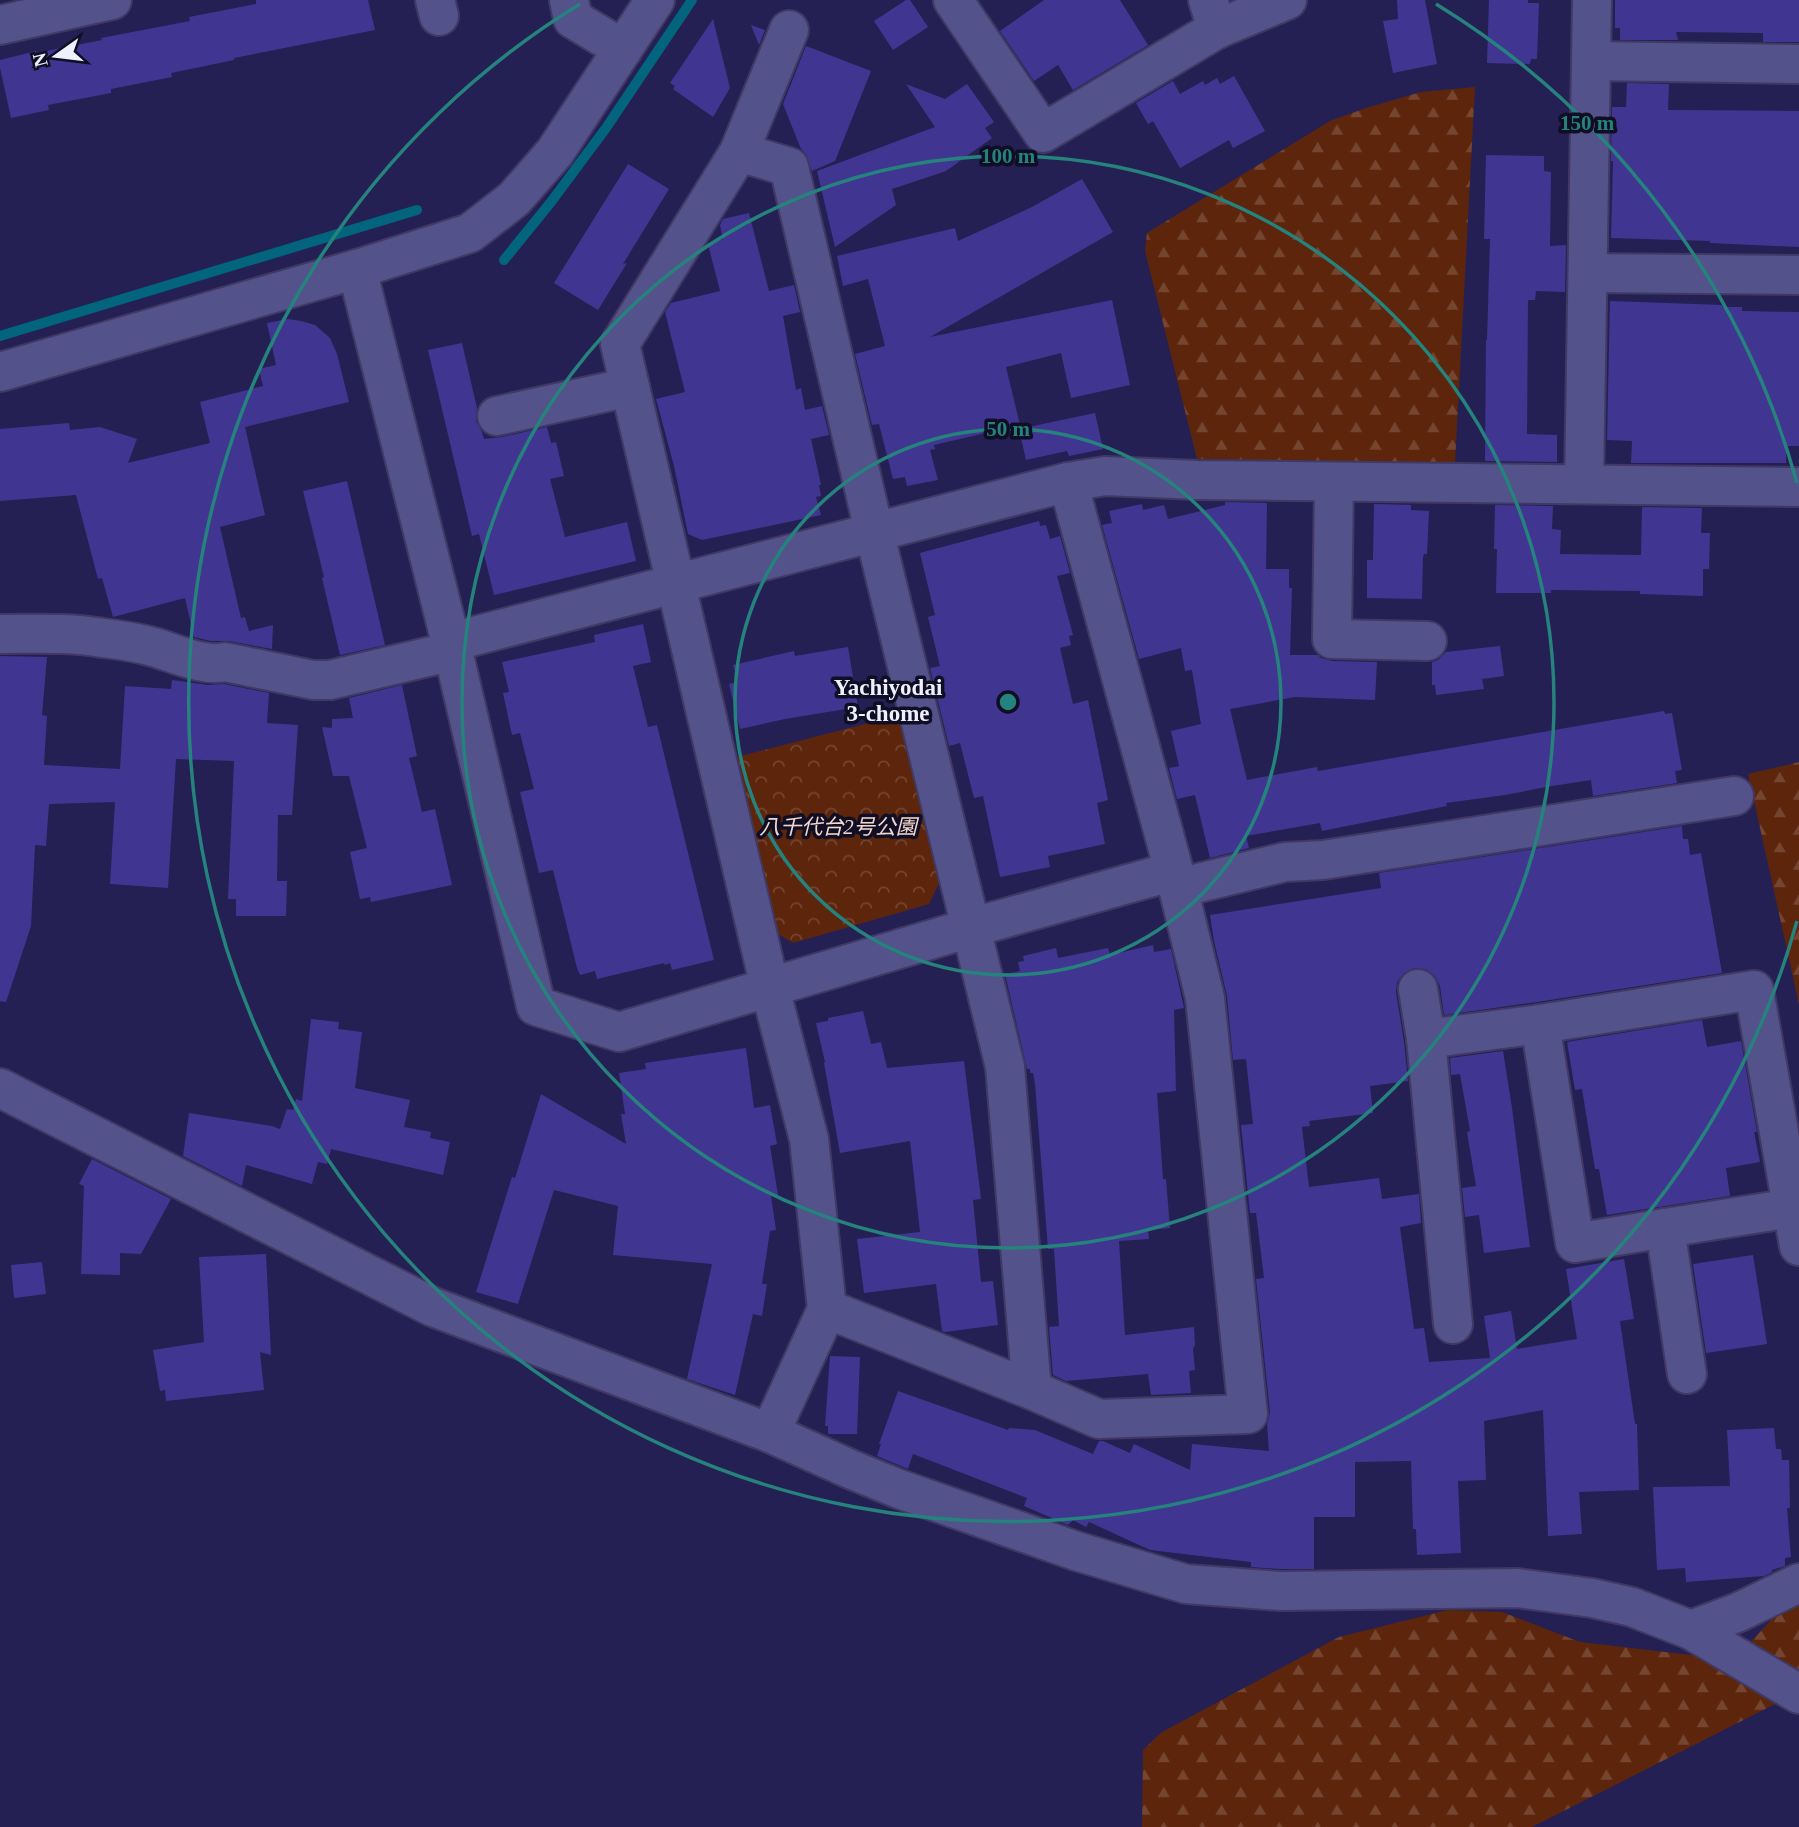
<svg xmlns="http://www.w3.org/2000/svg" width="1799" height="1827" viewBox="0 0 1799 1827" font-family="'Times New Roman','Noto Sans JP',serif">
  <defs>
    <pattern id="forest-firs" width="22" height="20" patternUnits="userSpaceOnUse" patternTransform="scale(1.75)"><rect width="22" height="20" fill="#5d250b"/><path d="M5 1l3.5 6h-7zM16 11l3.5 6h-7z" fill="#754530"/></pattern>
    <pattern id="park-crowns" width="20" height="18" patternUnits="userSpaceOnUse" patternTransform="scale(1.75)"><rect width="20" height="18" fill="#5d250b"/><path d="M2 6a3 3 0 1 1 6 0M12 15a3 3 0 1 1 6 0" fill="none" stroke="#754530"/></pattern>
  </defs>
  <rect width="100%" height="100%" fill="#242053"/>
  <g fill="url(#forest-firs)">
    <path d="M 1475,87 L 1455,463 L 1197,459 L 1145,251 L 1147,233 L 1330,121 L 1366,108 L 1421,92 Z"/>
    <path d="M 1799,762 L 1799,1004 L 1748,774 Z"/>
    <path d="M 1799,1590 L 1799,1696 L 1783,1700 L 1532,1827 L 1142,1827 L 1143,1750 L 1162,1732 L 1339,1637 L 1448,1610 L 1502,1612 L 1580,1642 L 1734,1660 Z"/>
  </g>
  <path fill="url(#park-crowns)" d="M 900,715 L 940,881 L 929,904 L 793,943 L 775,932 L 733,758 Z"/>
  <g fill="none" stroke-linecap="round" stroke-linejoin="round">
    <g stroke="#02647d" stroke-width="10">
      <path d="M 504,260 L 551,202 L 606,128 L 692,0"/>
      <path d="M 0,336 L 417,210"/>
    </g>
  </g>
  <g fill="#403691">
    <path d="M 256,0 L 368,0 L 375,30 L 234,58 L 234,60 L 171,73 L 172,77 L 111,89 L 111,93 L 48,105 L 49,110 L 11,118 L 0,68 L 0,60 L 36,51 L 36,53 L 102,40 L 101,38 L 190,21 L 189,17 L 256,4 Z"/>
    <path d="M 906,0 L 910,0 L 928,27 L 893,50 L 874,21 Z"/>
    <path d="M 1044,0 L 1120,0 L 1148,45 L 1073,90 L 1058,65 L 1034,81 L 1000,31 Z"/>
    <path d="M 1397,0 L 1425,0 L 1437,64 L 1393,73 L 1383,21 L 1398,19 Z"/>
    <path d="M 1489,0 L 1528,0 L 1528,3 L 1539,3 L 1537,59 L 1531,59 L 1530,64 L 1487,63 Z"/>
    <path d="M 1615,0 L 1799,0 L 1799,42 L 1763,42 L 1763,33 L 1676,32 L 1678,40 L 1620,40 L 1620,28 L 1615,28 Z"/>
    <path d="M 713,19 L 730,88 L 713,117 L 673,89 L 675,86 L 670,83 Z"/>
    <path d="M 751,25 L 765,30 L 759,45 Z"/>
    <path d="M 806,46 L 871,71 L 835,161 L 812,171 L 805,153 L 801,149 L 783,104 Z"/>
    <path d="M 1234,76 L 1265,131 L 1233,148 L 1229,140 L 1180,168 L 1153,121 L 1148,124 L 1136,103 L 1173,81 L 1180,94 L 1203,81 L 1205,85 L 1217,78 L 1220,84 Z"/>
    <path d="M 1627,83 L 1669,84 L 1668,110 L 1799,111 L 1799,247 L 1710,243 L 1710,241 L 1611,238 L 1613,161 L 1611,161 L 1612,107 L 1626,107 Z"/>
    <path d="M 906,84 L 945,99 L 967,84 L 994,122 L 985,128 L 992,138 L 946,171 L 892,189 L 896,205 L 835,247 L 817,171 L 935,127 Z"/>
    <path d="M 1486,155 L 1544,156 L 1544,171 L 1551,172 L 1550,246 L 1566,245 L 1565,292 L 1536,291 L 1535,300 L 1528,300 L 1527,434 L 1557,435 L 1557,462 L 1485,461 L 1486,340 L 1487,340 L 1490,239 L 1484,239 Z"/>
    <path d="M 628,164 L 669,189 L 623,264 L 627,263 L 598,310 L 554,283 Z"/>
    <path d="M 1082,179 L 1113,232 L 930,337 L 1112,300 L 1130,385 L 1071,398 L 1061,353 L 1006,367 L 1020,425 L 934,445 L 935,449 L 930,450 L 938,480 L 907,486 L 905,477 L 893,479 L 879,424 L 872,425 L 855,354 L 885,346 L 868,279 L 843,286 L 837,256 L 955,228 L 958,241 L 1032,207 Z"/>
    <path d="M 749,213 L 769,291 L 794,285 L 800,312 L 783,316 L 796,390 L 801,388 L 805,410 L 822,406 L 829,435 L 811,439 L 821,485 L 819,485 L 821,496 L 816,497 L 821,515 L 702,540 L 688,534 L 674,466 L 656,399 L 685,392 L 665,312 L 671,303 L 720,291 L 708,244 L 723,239 L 720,225 L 723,219 Z"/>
    <path d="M 1610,301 L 1723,305 L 1722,307 L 1742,307 L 1742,311 L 1799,312 L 1799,446 L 1786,446 L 1786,463 L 1631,463 L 1632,441 L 1607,440 Z"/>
    <path d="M 288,319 L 301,321 L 315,325 L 330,338 L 337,354 L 349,402 L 245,427 L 265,515 L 220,527 L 241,618 L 245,617 L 249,631 L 273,625 L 272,649 L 229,641 L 211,641 L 194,637 L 185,598 L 113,617 L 102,578 L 98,579 L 76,495 L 0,501 L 0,429 L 69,423 L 70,430 L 100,427 L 137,439 L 128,463 L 210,443 L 200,402 L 263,386 L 259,369 L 276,365 L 267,323 Z"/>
    <path d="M 462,343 L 477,408 L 476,421 L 482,432 L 484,439 L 502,437 L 547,427 L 551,443 L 556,442 L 564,476 L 550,479 L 565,537 L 627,522 L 636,561 L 494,595 L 479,534 L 472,536 L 428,350 Z"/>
    <path d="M 1095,413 L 1103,449 L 1069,456 L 1067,451 L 1026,460 L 1019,429 Z"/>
    <path d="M 347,481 L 385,645 L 340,655 L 322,578 L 324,577 L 303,491 Z"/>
    <path d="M 1225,502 L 1267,503 L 1266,569 L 1289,569 L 1289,588 L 1292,588 L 1290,655 L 1318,655 L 1321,658 L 1332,661 L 1377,662 L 1375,700 L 1295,697 L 1230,709 L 1247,780 L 1317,767 L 1318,771 L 1664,711 L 1665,714 L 1672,713 L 1682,770 L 1675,771 L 1677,783 L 1593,796 L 1591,780 L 1546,787 L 1505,795 L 1446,803 L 1447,806 L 1322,831 L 1320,823 L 1246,836 L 1249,848 L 1210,858 L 1195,795 L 1177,799 L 1169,768 L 1179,766 L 1171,731 L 1201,724 L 1192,670 L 1185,671 L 1181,648 L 1139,659 L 1102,525 L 1112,523 L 1109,511 L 1142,504 L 1143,510 L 1164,505 L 1168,519 L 1225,505 Z"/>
    <path d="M 1374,504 L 1411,505 L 1411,510 L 1429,511 L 1427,554 L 1424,554 L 1423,557 L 1422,599 L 1367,598 L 1367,560 L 1373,560 Z"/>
    <path d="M 1495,505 L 1553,506 L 1552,529 L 1561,530 L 1560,554 L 1641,555 L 1642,507 L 1702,508 L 1701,533 L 1710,533 L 1709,569 L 1703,569 L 1703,596 L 1640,594 L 1640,591 L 1551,590 L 1551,593 L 1496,593 L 1497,549 L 1494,549 Z"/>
    <path d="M 1039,521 L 1040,526 L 1046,525 L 1050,539 L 1060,536 L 1070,573 L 1057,576 L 1073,635 L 1069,636 L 1071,645 L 1060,648 L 1073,704 L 1088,700 L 1108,800 L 1097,803 L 1105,844 L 1048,856 L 1050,867 L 1000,877 L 983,796 L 974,798 L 960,743 L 949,746 L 930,668 L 940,666 L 928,617 L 935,615 L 920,553 Z"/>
    <path d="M 643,624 L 651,662 L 633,666 L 648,727 L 657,725 L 714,960 L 672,970 L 670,963 L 665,965 L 664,963 L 597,979 L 595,971 L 580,975 L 577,968 L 553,870 L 539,873 L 520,792 L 534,789 L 520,733 L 512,735 L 503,693 L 509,692 L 502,662 L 595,642 L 594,635 Z"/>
    <path d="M 1500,646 L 1504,676 L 1482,679 L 1484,689 L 1436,695 L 1435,685 L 1432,685 L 1432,662 L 1438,660 L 1446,652 Z"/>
    <path d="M 848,647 L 858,707 L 785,719 L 740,729 L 729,684 L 738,682 L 733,665 L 794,651 L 795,656 Z"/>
    <path d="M 0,656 L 47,657 L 42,715 L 47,716 L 44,765 L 120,769 L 125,686 L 171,689 L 172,680 L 208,685 L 224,684 L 269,693 L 267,723 L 298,725 L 292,815 L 278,815 L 277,881 L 287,881 L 286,916 L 236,916 L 236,899 L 228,899 L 234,761 L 176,759 L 168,888 L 110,884 L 115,802 L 49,804 L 46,846 L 35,845 L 31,926 L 6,1002 L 0,1001 Z"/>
    <path d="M 402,685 L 417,756 L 409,758 L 422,812 L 435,809 L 452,885 L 371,902 L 370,897 L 360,899 L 350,852 L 367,848 L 349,776 L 333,776 L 322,727 L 332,728 L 332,719 L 353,718 L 349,698 Z"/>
    <path d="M 1682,826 L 1683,839 L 1688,839 L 1690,855 L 1701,853 L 1722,973 L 1537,1002 L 1444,1015 L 1440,986 L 1435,976 L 1426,969 L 1414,968 L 1404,973 L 1397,982 L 1396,992 L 1404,1042 L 1408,1081 L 1370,1086 L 1373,1113 L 1309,1121 L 1310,1126 L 1302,1127 L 1309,1187 L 1379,1178 L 1382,1199 L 1419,1194 L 1421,1223 L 1400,1227 L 1414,1329 L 1424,1328 L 1429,1362 L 1490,1358 L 1484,1316 L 1511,1311 L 1517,1349 L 1577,1339 L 1566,1269 L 1624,1259 L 1634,1319 L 1620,1321 L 1635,1424 L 1637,1424 L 1639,1490 L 1579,1492 L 1582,1534 L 1548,1536 L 1543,1410 L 1484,1421 L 1486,1480 L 1458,1481 L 1461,1553 L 1417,1555 L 1416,1529 L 1413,1529 L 1411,1461 L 1355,1462 L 1355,1517 L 1314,1517 L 1314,1569 L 1281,1569 L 1251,1567 L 1251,1562 L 1150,1550 L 1089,1522 L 1086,1527 L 1073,1520 L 1068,1525 L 1024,1506 L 1027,1498 L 913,1454 L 908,1469 L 877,1456 L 881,1444 L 879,1444 L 898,1391 L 1008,1430 L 1009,1428 L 1035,1430 L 1093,1454 L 1099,1441 L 1103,1441 L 1130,1453 L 1134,1444 L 1190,1470 L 1192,1444 L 1269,1451 L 1267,1425 L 1270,1412 L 1256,1279 L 1264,1278 L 1256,1213 L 1250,1213 L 1241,1125 L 1253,1124 L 1246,1059 L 1233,1060 L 1227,996 L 1214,941 L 1210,915 L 1381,888 L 1379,873 Z"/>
    <path d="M 1153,945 L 1154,952 L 1171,949 L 1184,1008 L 1174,1010 L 1176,1091 L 1157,1093 L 1163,1179 L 1166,1179 L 1170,1228 L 1148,1230 L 1149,1239 L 1119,1241 L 1125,1335 L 1194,1327 L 1195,1345 L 1193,1349 L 1195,1370 L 1189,1371 L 1191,1393 L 1151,1395 L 1148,1374 L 1066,1381 L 1053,1375 L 1049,1327 L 1059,1326 L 1054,1249 L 1048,1249 L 1035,1084 L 1033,1073 L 1030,1073 L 1030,1069 L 1027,1069 L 1005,974 L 1020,971 L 1018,962 L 1024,961 L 1023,956 L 1056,948 L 1058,958 L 1108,948 L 1110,955 Z"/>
    <path d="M 863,1011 L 871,1044 L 881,1042 L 887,1068 L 964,1061 L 981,1199 L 973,1200 L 981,1282 L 993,1281 L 998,1325 L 945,1332 L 942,1331 L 936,1284 L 864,1293 L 857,1239 L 920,1232 L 910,1141 L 840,1153 L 824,1063 L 825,1062 L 816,1023 L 828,1021 L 828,1018 Z"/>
    <path d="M 311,1019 L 339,1022 L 338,1029 L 362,1032 L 355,1088 L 410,1100 L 404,1127 L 431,1132 L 430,1138 L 450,1142 L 443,1175 L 331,1149 L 327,1164 L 318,1162 L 312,1184 L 246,1165 L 242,1186 L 183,1156 L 189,1113 L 272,1126 L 280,1129 L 287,1109 L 293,1110 L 296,1099 L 302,1101 Z"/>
    <path d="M 1702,1020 L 1707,1047 L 1741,1041 L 1757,1132 L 1754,1132 L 1760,1162 L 1726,1168 L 1730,1196 L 1607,1215 L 1599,1169 L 1595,1169 L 1582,1089 L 1575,1090 L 1567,1042 Z"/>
    <path d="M 746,1048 L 754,1108 L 770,1105 L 777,1144 L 770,1146 L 778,1195 L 771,1196 L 776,1230 L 770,1231 L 762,1284 L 767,1284 L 762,1316 L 753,1314 L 735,1395 L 687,1379 L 712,1264 L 613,1255 L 618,1206 L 554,1190 L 518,1304 L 476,1292 L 512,1177 L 515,1178 L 541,1094 L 626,1144 L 621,1114 L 625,1114 L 619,1073 L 646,1069 L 645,1063 Z"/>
    <path d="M 1503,1051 L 1512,1108 L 1530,1247 L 1484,1253 L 1479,1215 L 1465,1217 L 1462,1188 L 1476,1186 L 1467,1132 L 1470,1131 L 1460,1074 L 1451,1075 L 1450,1058 Z"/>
    <path d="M 92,1159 L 171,1199 L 141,1254 L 120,1253 L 120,1275 L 81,1274 L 84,1186 L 79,1184 Z"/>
    <path d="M 266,1254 L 271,1355 L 260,1352 L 264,1390 L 166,1401 L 165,1390 L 160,1391 L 153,1350 L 204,1342 L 199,1257 Z"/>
    <path d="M 1753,1255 L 1767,1344 L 1706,1353 L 1693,1264 Z"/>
    <path d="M 42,1262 L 46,1294 L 14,1298 L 11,1265 Z"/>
    <path d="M 830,1356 L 860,1357 L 857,1434 L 828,1434 L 828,1426 L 825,1426 Z"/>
    <path d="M 1774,1428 L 1776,1449 L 1781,1449 L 1782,1460 L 1789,1460 L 1790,1508 L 1787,1508 L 1791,1557 L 1785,1558 L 1785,1566 L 1772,1570 L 1772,1572 L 1764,1576 L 1686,1582 L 1685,1568 L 1657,1570 L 1653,1487 L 1730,1486 L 1727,1430 Z"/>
  </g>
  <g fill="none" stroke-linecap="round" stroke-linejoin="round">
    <g stroke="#403963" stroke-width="42">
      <g id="street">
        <path d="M 435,0 L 439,16"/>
        <path d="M 569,0 L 573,19 L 623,49"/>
        <path d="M 953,0 L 1043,133 L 1217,29 L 1208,0"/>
        <path d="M 0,25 L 112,0"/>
        <path d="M 1217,29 L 1287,0"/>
        <path d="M 1591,61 L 1799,64"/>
        <path d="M 739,152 L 789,30"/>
        <path d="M 1588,273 L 1799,275"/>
        <path d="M 497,416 L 630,387"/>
        <path d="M 1334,482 L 1332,639 L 1427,641"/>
        <path d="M 1584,484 L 1592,0"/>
        <path d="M 0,634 C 34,634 69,632 103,638 C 121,640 140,643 157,648 C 176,654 205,667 225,662 L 313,680 L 330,680 L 453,651"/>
        <path d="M 451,642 L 1068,482 L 1105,476 L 1197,480 L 1799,487"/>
        <path d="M 1178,888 L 1285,862 L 1323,860 L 1734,796"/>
        <path d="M 1418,989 L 1426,1039 L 1540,1024 L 1754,990 L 1799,1246"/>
        <path d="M 1540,1024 L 1575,1243 L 1665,1228 L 1687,1374"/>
        <path d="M 1426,1039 L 1453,1324"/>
        <path d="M 0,1088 L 433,1307 L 770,1433 L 850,1469 L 899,1489 L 1076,1551 L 1186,1584 L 1281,1591 L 1517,1588 L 1592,1598 L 1632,1607 L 1691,1630 L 1739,1612 L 1799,1583"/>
        <path d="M 1665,1228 L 1792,1208"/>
        <path d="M 827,1309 L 1032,1390 L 1099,1419 L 1248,1414 L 1205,998 L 1174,871 L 1068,482"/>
        <path d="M 770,1433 L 827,1309 L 809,1139 L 770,988 L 620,344 L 739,152 L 789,167 L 874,531 L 1005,1067 L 1032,1390"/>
        <path d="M 1691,1630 L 1799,1694"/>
      </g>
    </g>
    <g stroke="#403963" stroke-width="42">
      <g id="secondary">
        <path d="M 357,269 L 453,651 L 536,1006 L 619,1032 L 970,928 L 1174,871"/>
        <path d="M 0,372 L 357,269 L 470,233 L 514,199 L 555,152 L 655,0"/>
      </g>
    </g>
    <use href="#street" stroke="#53528b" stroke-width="38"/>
    <use href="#secondary" stroke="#53528b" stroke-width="38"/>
  </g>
  <g fill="none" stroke="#25827c" stroke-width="3.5">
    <circle cx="1008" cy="702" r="273"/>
    <circle cx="1008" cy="702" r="546"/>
    <path d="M1797 921A819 819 0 1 1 580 4M1436 4A819 819 0 0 1 1797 483"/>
  </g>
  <g text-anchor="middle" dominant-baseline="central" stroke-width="7" stroke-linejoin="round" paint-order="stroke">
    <g font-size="21" font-style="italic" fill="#f3d7cc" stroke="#0f0e25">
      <text x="838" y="827">八千代台2号公園</text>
    </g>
    <g font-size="23" font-weight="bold" fill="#eff0fe" stroke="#0f0e25">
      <text x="888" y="687">Yachiyodai<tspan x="888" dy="26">3-chome</tspan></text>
    </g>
  </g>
  <circle cx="1008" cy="702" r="10" fill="#25827c" stroke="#0f0e25" stroke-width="3.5"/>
  <g font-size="21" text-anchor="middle" font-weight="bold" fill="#25827c" stroke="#0f0e25" stroke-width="7" stroke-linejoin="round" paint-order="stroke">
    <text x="1587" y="130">150 m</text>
    <text x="1008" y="163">100 m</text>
    <text x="1008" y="436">50 m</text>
  </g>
  <g transform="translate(56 56) rotate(256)" stroke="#0f0e25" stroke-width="5" paint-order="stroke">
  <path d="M0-5L12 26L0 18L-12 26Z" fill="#eff0fe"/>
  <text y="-10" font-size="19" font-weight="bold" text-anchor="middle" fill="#eff0fe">N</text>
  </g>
</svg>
